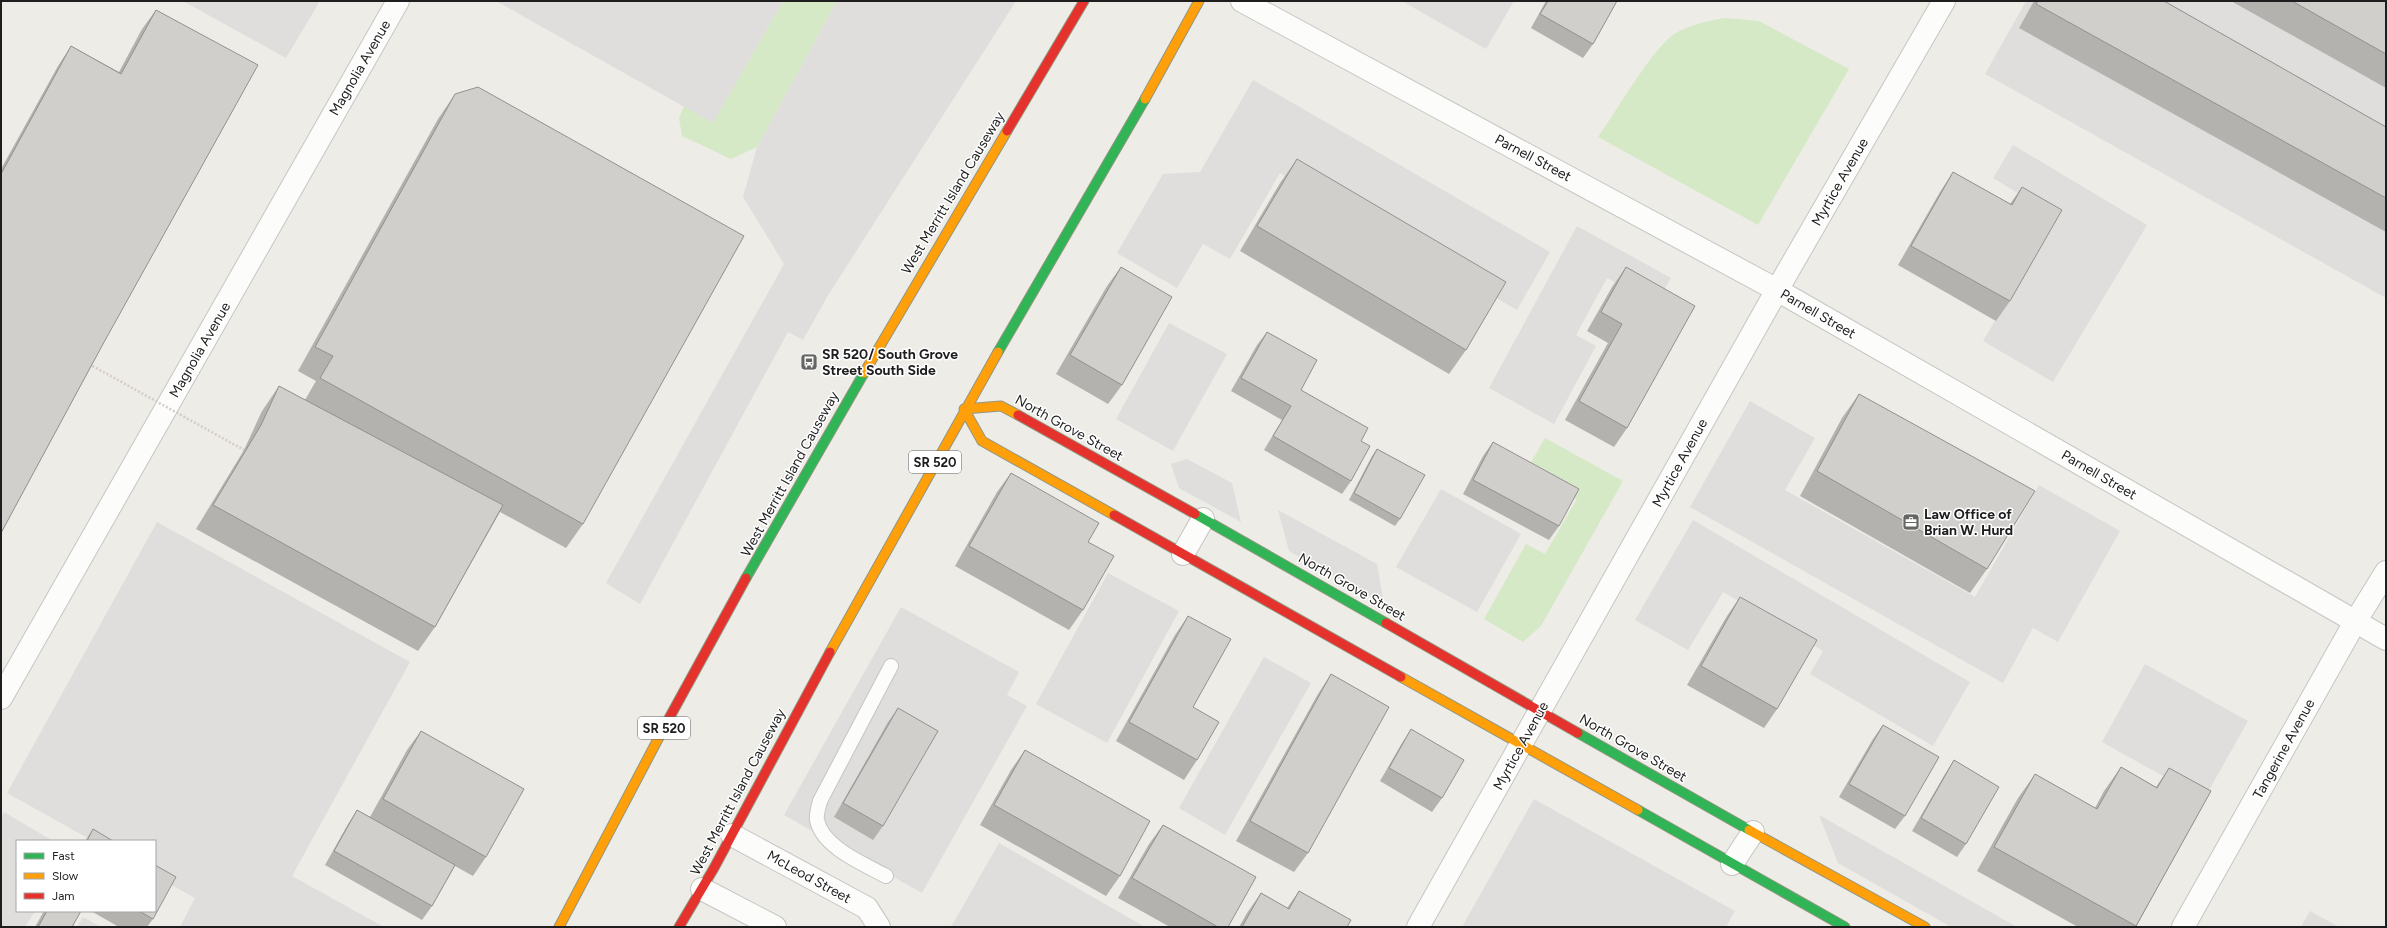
<svg xmlns="http://www.w3.org/2000/svg" width="2387" height="928" viewBox="0 0 2387 928" font-family="Figtree,sans-serif">
  <rect width="100%" height="100%" fill="#edece7"/>
  <g fill="#d5e9c7">
    <path d="M 783,1 L 837,1 L 757,147 L 731,159 L 682,136 L 679,118 L 684,106 L 715,119 Z"/>
    <path d="M 1725,18 L 1759,21 L 1849,69 L 1758,225 L 1598,137 C 1618,109 1646,59 1670,37 C 1682,27 1710,20 1725,18 Z"/>
    <path d="M 1545,438 L 1623,481 L 1541,626 L 1523,642 L 1484,619 L 1526,544 L 1545,554 L 1577,499 L 1526,471 Z"/>
  </g>
  <g fill="#dfdedc">
    <path d="M 183,1 L 320,1 L 286,58 Z"/>
    <path d="M 496,1 L 783,1 L 713,123 Z"/>
    <path d="M 837,1 L 1016,1 L 827,297 L 803,340 L 788,332 L 640,604 L 606,583 L 784,264 L 743,197 L 757,147 Z"/>
    <path d="M 1402,1 L 1514,1 L 1486,49 Z"/>
    <path d="M 2026,1 L 2386,1 L 2386,298 L 1985,74 Z"/>
    <path d="M 1253,80 L 1550,252 L 1517,310 L 1280,173 L 1230,259 L 1203,244 L 1177,288 L 1117,253 L 1163,174 L 1200,172 Z"/>
    <path d="M 2013,145 L 2147,225 L 2053,382 L 1983,341 L 2057,217 L 1993,178 Z"/>
    <path d="M 1577,226 L 1671,278 L 1656,304 L 1607,278 L 1576,335 L 1596,346 L 1554,424 L 1489,388 Z"/>
    <path d="M 1169,323 L 1227,354 L 1173,451 L 1116,419 Z"/>
    <path d="M 1750,401 L 1815,438 L 1785,490 L 1975,597 L 2039,485 L 2120,531 L 2058,642 L 2033,628 L 2003,683 L 1690,507 Z"/>
    <path d="M 1187,459 L 1232,483 L 1241,522 L 1179,488 L 1171,464 Z"/>
    <path d="M 1441,489 L 1521,534 L 1477,612 L 1396,567 Z"/>
    <path d="M 1278,510 L 1377,564 L 1384,604 L 1289,551 Z"/>
    <path d="M 1693,520 L 1970,682 L 1933,746 L 1810,674 L 1823,651 L 1723,592 L 1688,650 L 1635,620 Z"/>
    <path d="M 157,522 L 410,662 L 292,876 L 384,927 L 180,927 L 195,898 L 155,876 L 155,841 L 93,841 L 7,793 Z"/>
    <path d="M 1108,573 L 1179,611 L 1107,743 L 1036,704 Z"/>
    <path d="M 901,607 L 1019,672 L 1007,695 L 1027,706 L 922,893 L 784,815 Z"/>
    <path d="M 1264,657 L 1311,683 L 1225,835 L 1179,808 Z"/>
    <path d="M 2145,664 L 2248,721 L 2204,799 L 2102,742 Z"/>
    <path d="M 1534,799 L 1735,911 L 1726,927 L 1462,927 Z"/>
    <path d="M 4,812 L 53,841 L 17,841 L 17,911 L 35,911 L 25,927 L 1,927 L 1,818 Z"/>
    <path d="M 1819,815 L 2017,927 L 1951,927 L 1838,863 Z"/>
    <path d="M 999,843 L 1145,927 L 951,927 Z"/>
    <path d="M 2310,911 L 2339,927 L 2301,927 Z"/>
    <path d="M 83,917 L 101,927 L 77,927 Z"/>
  </g>
  <g fill="none" stroke-linecap="round" stroke-linejoin="round">
    <g stroke="#c5c5c3" stroke-width="16">
      <path id="lane" d="M 886,876 C 864,864 822,847 817,820 C 816,814 819,806 820,801 L 891,666"/>
    </g>
    <g stroke="#c5c5c3" stroke-width="24">
      <g id="street">
        <path d="M 1242,1 L 1777,290 L 2386,639"/>
        <path d="M 1183,554 L 1203,519"/>
        <path d="M 1,698 L 398,1"/>
        <path d="M 732,835 L 867,908 L 879,927"/>
        <path d="M 1732,864 L 1753,832"/>
        <path d="M 702,889 L 775,927"/>
        <path d="M 1418,927 L 1777,290 L 1944,1"/>
        <path d="M 2183,927 L 2355,622 L 2386,572"/>
      </g>
    </g>
    <g stroke="#929680" stroke-width="11">
      <g id="fast">
        <path d="M 998,352 L 1145,99"/>
        <path d="M 1195,514 L 1386,623"/>
        <path d="M 746,578 L 864,373"/>
        <path d="M 1578,733 L 1749,830"/>
        <path d="M 1638,810 L 1845,927"/>
      </g>
    </g>
    <g stroke="#929680" stroke-width="11">
      <g id="slow">
        <path d="M 1145,99 L 1199,1"/>
        <path d="M 864,373 L 1007,131"/>
        <path d="M 1018,415 L 1001,406 L 964,409 L 982,441 L 1114,515"/>
        <path d="M 830,652 L 998,352"/>
        <path d="M 1401,677 L 1638,810"/>
        <path d="M 1749,830 L 1925,927"/>
        <path d="M 559,927 L 667,722"/>
      </g>
    </g>
    <g stroke="#929680" stroke-width="11">
      <g id="jam">
        <path d="M 1007,131 L 1084,1"/>
        <path d="M 1018,415 L 1195,514"/>
        <path d="M 1114,515 L 1401,677"/>
        <path d="M 1386,623 L 1578,733"/>
        <path d="M 667,722 L 746,578"/>
        <path d="M 679,927 L 714,868 L 830,652"/>
      </g>
    </g>
    <use href="#lane" stroke="#fcfcfb" stroke-width="14"/>
    <use href="#street" stroke="#fcfcfb" stroke-width="22"/>
    <use href="#fast" stroke="#30b455" stroke-width="9"/>
    <use href="#slow" stroke="#ff9f0a" stroke-width="9"/>
    <use href="#jam" stroke="#e5322d" stroke-width="9"/>
    <path stroke="#d6cbc7" stroke-width="2.5" stroke-dasharray="2 2" stroke-linecap="butt" d="M 89,364 L 244,450"/>
  </g>
  <g fill="#b4b2af">
    <path d="M 1546,1 L 1617,1 L 1593,44 L 1583,58 L 1531,28 Z"/>
    <path d="M 2034,1 L 2164,1 L 2386,127 L 2386,232 L 2019,28 Z"/>
    <path d="M 2231,1 L 2386,1 L 2386,88 Z"/>
    <path d="M 156,10 L 103,344 L 1,533 L 1,169 L 58,66 L 71,46 L 119,72 L 142,29 Z"/>
    <path d="M 455,94 L 583,524 L 566,548 L 500,512 L 435,627 L 418,651 L 196,529 L 244,450 L 262,411 L 279,386 L 305,400 L 316,381 L 298,371 L 438,119 Z"/>
    <path d="M 1297,159 L 1466,350 L 1449,374 L 1240,251 L 1280,183 Z"/>
    <path d="M 1953,172 L 2010,204 L 2022,187 L 2010,301 L 1996,321 L 1898,265 L 1940,192 Z"/>
    <path d="M 1121,267 L 1122,385 L 1108,404 L 1056,374 L 1107,286 Z"/>
    <path d="M 1626,267 L 1627,428 L 1614,447 L 1565,420 L 1608,343 L 1587,331 L 1612,287 Z"/>
    <path d="M 1267,332 L 1301,390 L 1361,441 L 1351,481 L 1342,494 L 1264,450 L 1282,420 L 1231,391 L 1257,345 Z"/>
    <path d="M 1859,394 L 1987,569 L 1970,593 L 1800,496 L 1842,418 Z"/>
    <path d="M 1493,442 L 1559,526 L 1549,540 L 1463,494 L 1483,456 Z"/>
    <path d="M 1377,449 L 1400,519 L 1395,526 L 1349,500 L 1372,456 Z"/>
    <path d="M 1011,473 L 1088,542 L 1083,610 L 1069,630 L 955,566 L 997,492 Z"/>
    <path d="M 1740,597 L 1777,709 L 1764,728 L 1687,685 L 1727,616 Z"/>
    <path d="M 1188,616 L 1193,707 L 1197,760 L 1184,780 L 1116,741 L 1175,635 Z"/>
    <path d="M 1331,674 L 1308,853 L 1294,872 L 1236,841 L 1318,694 Z"/>
    <path d="M 898,708 L 883,826 L 873,840 L 834,817 L 888,722 Z"/>
    <path d="M 1883,725 L 1905,816 L 1895,829 L 1839,797 L 1873,739 Z"/>
    <path d="M 1411,729 L 1442,798 L 1432,812 L 1380,781 L 1402,743 Z"/>
    <path d="M 421,731 L 486,857 L 473,876 L 455,866 L 432,906 L 422,920 L 325,865 L 348,824 L 357,810 L 370,817 L 407,750 Z"/>
    <path d="M 1025,750 L 1120,876 L 1106,896 L 980,825 L 1011,770 Z"/>
    <path d="M 1954,760 L 1966,844 L 1957,857 L 1912,831 L 1945,774 Z"/>
    <path d="M 2121,767 L 2156,787 L 2169,768 L 2211,791 L 2136,927 L 2078,927 L 1977,871 L 2018,798 L 2035,774 L 2095,808 L 2104,791 Z"/>
    <path d="M 1163,825 L 1228,927 L 1170,927 L 1118,898 L 1149,844 Z"/>
    <path d="M 93,829 L 113,841 L 85,841 Z"/>
    <path d="M 1299,891 L 1347,927 L 1239,927 L 1247,913 L 1261,893 L 1287,908 Z"/>
    <path d="M 44,911 L 81,911 L 72,927 L 35,927 Z"/>
    <path d="M 91,911 L 155,911 L 153,919 L 147,927 L 119,927 Z"/>
  </g>
  <g fill="#d1cfcc" stroke="#92918f">
    <path d="M 1548,1 L 1617,1 L 1593,44 L 1540,14 Z"/>
    <path d="M 2038,1 L 2164,1 L 2386,127 L 2386,198 L 2036,4 Z"/>
    <path d="M 2292,1 L 2386,1 L 2386,54 Z"/>
    <path d="M 156,10 L 258,65 L 103,344 L 1,533 L 1,174 L 71,46 L 121,74 Z"/>
    <path d="M 478,87 L 744,236 L 583,524 L 320,378 L 333,356 L 315,347 L 455,94 Z"/>
    <path d="M 1297,159 L 1506,282 L 1466,350 L 1257,226 Z"/>
    <path d="M 1953,172 L 2012,205 L 2022,187 L 2062,210 L 2010,301 L 1911,246 Z"/>
    <path d="M 1121,267 L 1172,297 L 1122,385 L 1070,355 Z"/>
    <path d="M 1626,267 L 1695,306 L 1627,428 L 1579,401 L 1622,324 L 1601,312 Z"/>
    <path d="M 1267,332 L 1317,360 L 1301,390 L 1368,428 L 1361,441 L 1370,446 L 1351,481 L 1273,436 L 1291,406 L 1241,378 Z"/>
    <path d="M 279,386 L 503,505 L 435,627 L 213,505 L 261,425 Z"/>
    <path d="M 1859,394 L 2035,491 L 1987,569 L 1817,471 Z"/>
    <path d="M 1493,442 L 1579,489 L 1559,526 L 1473,480 Z"/>
    <path d="M 1377,449 L 1425,475 L 1400,519 L 1354,493 Z"/>
    <path d="M 1011,473 L 1099,523 L 1088,542 L 1114,556 L 1083,610 L 969,546 Z"/>
    <path d="M 1740,597 L 1817,640 L 1777,709 L 1701,666 Z"/>
    <path d="M 1188,616 L 1231,639 L 1193,707 L 1219,722 L 1197,760 L 1129,722 Z"/>
    <path d="M 1331,674 L 1389,707 L 1308,853 L 1250,821 Z"/>
    <path d="M 898,708 L 938,731 L 883,826 L 843,803 Z"/>
    <path d="M 1883,725 L 1939,757 L 1905,816 L 1849,784 Z"/>
    <path d="M 1411,729 L 1464,760 L 1442,798 L 1389,768 Z"/>
    <path d="M 421,731 L 524,789 L 486,857 L 383,799 Z"/>
    <path d="M 1025,750 L 1150,821 L 1120,876 L 994,805 Z"/>
    <path d="M 1954,760 L 1999,787 L 1966,844 L 1921,818 Z"/>
    <path d="M 2121,767 L 2157,788 L 2169,768 L 2211,791 L 2136,926 L 1994,847 L 2035,774 L 2097,809 Z"/>
    <path d="M 357,810 L 455,865 L 432,906 L 334,851 Z"/>
    <path d="M 1163,825 L 1256,877 L 1228,927 L 1218,927 L 1132,878 Z"/>
    <path d="M 93,829 L 113,841 L 87,841 Z"/>
    <path d="M 155,865 L 176,877 L 153,919 L 139,911 L 155,911 Z"/>
    <path d="M 1299,891 L 1351,920 L 1347,927 L 1242,927 L 1261,893 L 1289,909 Z"/>
    <path d="M 47,911 L 81,911 L 72,927 L 38,927 Z"/>
  </g>
  <defs>
    <g id="bus-square" transform="scale(0.9)"><rect x="-9" y="-9" width="18" height="18" rx="4" fill="#666664" stroke="#fff"/><path d="M-5-6H5V4H4V6H2V4H-2V6H-4V4H-5ZM-3.5-4V0h7V-4ZM-3.5 1.2v1.5H-2V1.2ZM2 1.2v1.5H3.5V1.2Z" fill="#fff"/></g>
    <g id="office-square" transform="scale(0.9)"><rect x="-9" y="-9" width="18" height="18" rx="4" fill="#666664" stroke="#fff"/><path d="M-6-3h4V-5.5h4V-3h4V5H-6ZM-1-4.5V-3h2v-1.5ZM-6 0V1H6V0Z" fill="#fff"/></g>
  </defs>
  <g fill-rule="evenodd">
    <use href="#bus-square" x="809" y="362"/>
    <use href="#office-square" x="1911" y="522"/>
  </g>
  <g text-anchor="middle" dominant-baseline="central" stroke-width="3" stroke-linejoin="round" paint-order="stroke">
    <g fill="#fff" stroke="#626262" stroke-width="1">
      <rect x="909" y="451" width="52" height="22" rx="3"/>
      <rect x="638" y="717" width="52" height="22" rx="3"/>
    </g>
    <g font-size="13" font-weight="bold" fill="#1e1e1e">
      <text x="935" y="462">SR 520</text>
      <text x="664" y="728">SR 520</text>
    </g>
    <g font-size="14" fill="#1e1e1e" stroke="#fff">
      <text transform="translate(360 68) rotate(-60)">Magnolia Avenue</text>
      <text transform="translate(1533 158) rotate(28)">Parnell Street</text>
      <text transform="translate(1840 182) rotate(-60)">Myrtice Avenue</text>
      <text transform="translate(953 193) rotate(-59)">West Merritt Island Causeway</text>
      <text transform="translate(1818 314) rotate(30)">Parnell Street</text>
      <text transform="translate(200 350) rotate(-60)">Magnolia Avenue</text>
      <text transform="translate(1069 428) rotate(29)">North Grove Street</text>
      <text transform="translate(1680 463) rotate(-61)">Myrtice Avenue</text>
      <text transform="translate(790 474) rotate(-61)">West Merritt Island Causeway</text>
      <text transform="translate(2099 475) rotate(30)">Parnell Street</text>
      <text transform="translate(1352 587) rotate(30)">North Grove Street</text>
      <text transform="translate(1521 746) rotate(-61)">Myrtice Avenue</text>
      <text transform="translate(1633 748) rotate(30)">North Grove Street</text>
      <text transform="translate(2284 749) rotate(-61)">Tangerine Avenue</text>
      <text transform="translate(738 792) rotate(-62)">West Merritt Island Causeway</text>
      <text transform="translate(809 877) rotate(29)">McLeod Street</text>
    </g>
    <g font-size="14" font-weight="bold" fill="#1e1e1e" stroke="#fff" text-anchor="start">
      <text x="822" y="354">SR 520/ South Grove<tspan x="822" dy="16">Street South Side</tspan></text>
      <text x="1924" y="514">Law Office of<tspan x="1924" dy="16">Brian W. Hurd</tspan></text>
    </g>
  </g>
  <rect width="2387" height="928" fill="none" stroke="#1e1e1e" stroke-width="4"/>
  <rect x="16" y="840" width="140" height="72" fill="#ffffff" stroke="#a5a5a5"/>
  <rect x="24" y="853" width="20" height="6" fill="#30b455" stroke="#a5a5a5"/>
  <text x="52" y="860" font-size="12" fill="#1e1e1e">Fast</text>
  <rect x="24" y="873" width="20" height="6" fill="#ff9f0a" stroke="#a5a5a5"/>
  <text x="52" y="880" font-size="12" fill="#1e1e1e">Slow</text>
  <rect x="24" y="893" width="20" height="6" fill="#e5322d" stroke="#a5a5a5"/>
  <text x="52" y="900" font-size="12" fill="#1e1e1e">Jam</text>
</svg>
